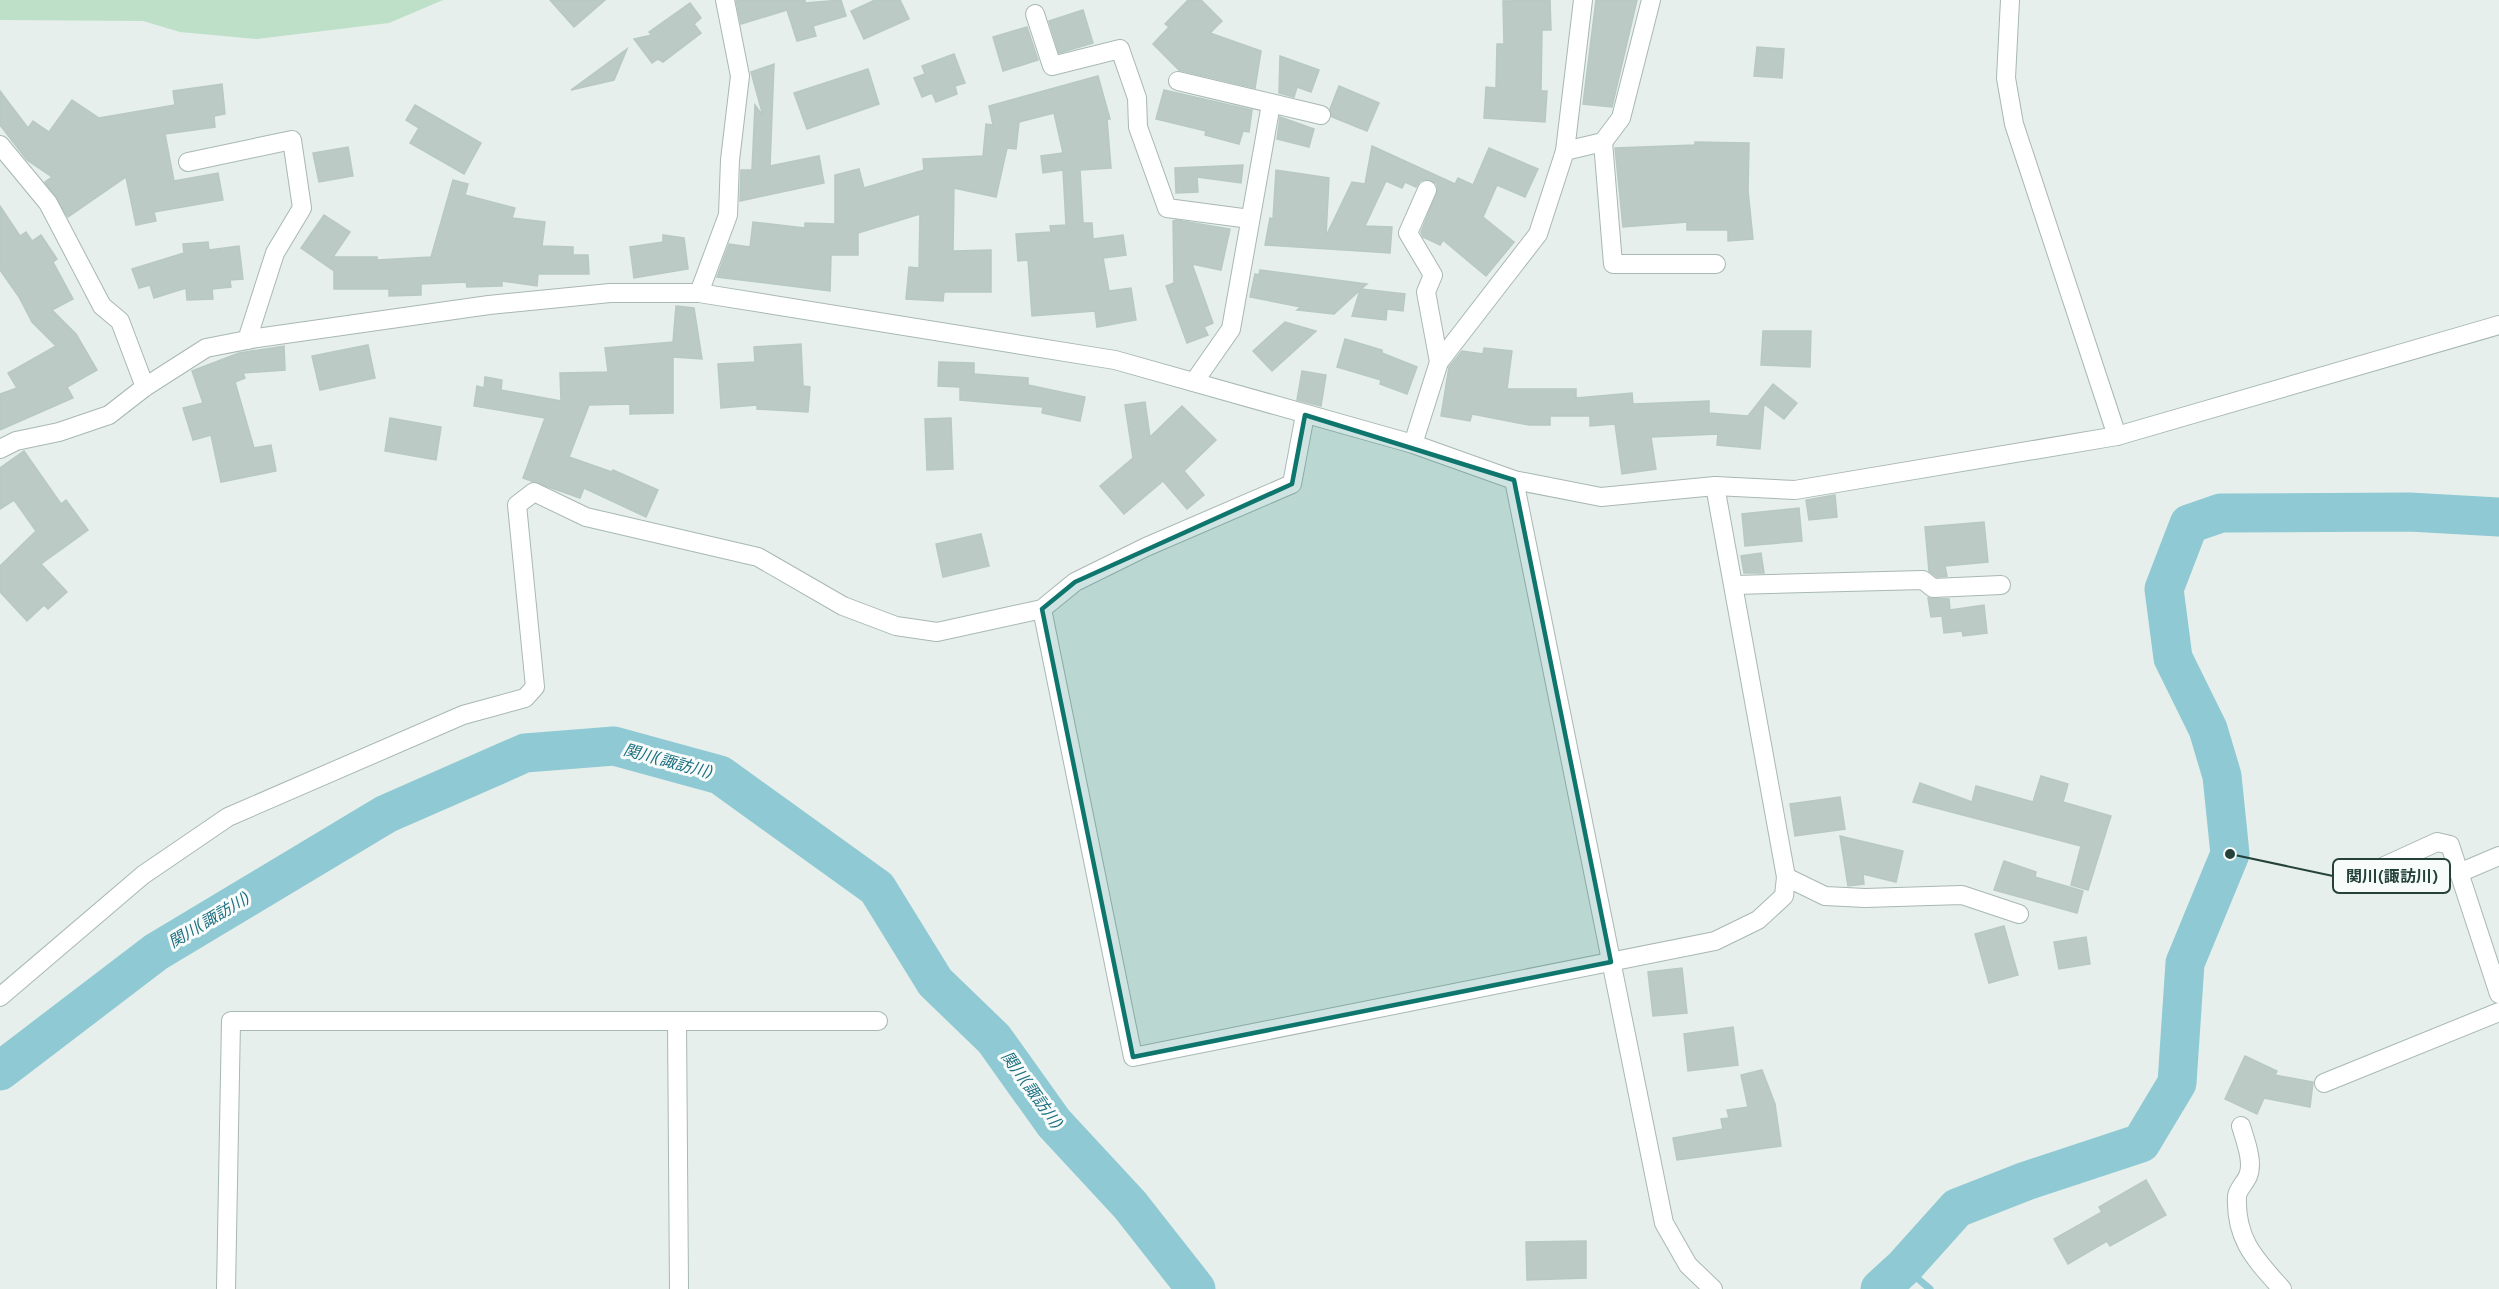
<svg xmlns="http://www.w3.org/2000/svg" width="2499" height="1289" viewBox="0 0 2499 1289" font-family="Figtree,'Noto Sans JP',sans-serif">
  <rect width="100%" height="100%" fill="#e6efeb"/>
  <path fill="#bfe0c8" d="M 0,0 L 443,0 L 389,23 L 257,39 L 180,32 L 143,21 L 0,20 Z"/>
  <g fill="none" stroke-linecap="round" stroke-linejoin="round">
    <path stroke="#8ec9d4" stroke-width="7" d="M 1904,1267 L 1930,1289"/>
    <g stroke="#8ec9d4" stroke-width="39">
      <path d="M 0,1071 L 156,952 L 386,814 L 525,753 L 614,746 L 720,775 L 877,888 L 935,982 L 994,1039 L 1054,1123 L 1130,1205 L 1196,1289"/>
      <path d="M 1880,1289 L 1904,1267 L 1957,1208 L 2026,1181 L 2141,1143 L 2177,1083 L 2185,963 L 2230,854 L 2222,776 L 2208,729 L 2173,658 L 2164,589 L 2189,524 L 2221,513 L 2409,512 L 2499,517"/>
    </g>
  </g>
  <g fill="#bbcac4" stroke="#b8c9c2" stroke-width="1.5">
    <path d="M 550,0 L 605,0 L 574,27 Z"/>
    <path d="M 736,0 L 805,0 L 805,3 L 841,0 L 846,16 L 813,26 L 816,36 L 797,41 L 787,10 L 741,24 Z"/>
    <path d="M 875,0 L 900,0 L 909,19 L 864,39 L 851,11 Z"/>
    <path d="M 1188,0 L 1201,0 L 1222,21 L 1210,33 L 1261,51 L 1255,88 L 1179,70 L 1153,44 L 1169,27 L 1165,24 Z"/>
    <path d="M 1550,0 L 1551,30 L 1542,30 L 1541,91 L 1547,91 L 1545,122 L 1484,118 L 1486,87 L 1496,88 L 1497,44 L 1504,44 L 1503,1 Z"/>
    <path d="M 1596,0 L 1637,0 L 1612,107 L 1583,104 Z"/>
    <path d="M 690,3 L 701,18 L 694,24 L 701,33 L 663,62 L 658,59 L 652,63 L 634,39 L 652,35 L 649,32 Z"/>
    <path d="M 1083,10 L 1093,43 L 1059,53 L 1049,21 Z"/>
    <path d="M 1027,27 L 1038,60 L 1003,71 L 993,37 Z"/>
    <path d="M 1757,47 L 1784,49 L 1782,78 L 1754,76 Z"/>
    <path d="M 627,49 L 614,80 L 571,90 Z"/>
    <path d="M 954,54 L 965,83 L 955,86 L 957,94 L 936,102 L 932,93 L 922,97 L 914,78 L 925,74 L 922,66 Z"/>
    <path d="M 1280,56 L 1319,70 L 1311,92 L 1297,87 L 1294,97 L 1279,93 Z"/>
    <path d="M 774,64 L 770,166 L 819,156 L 824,183 L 740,201 L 741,170 L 752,170 L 755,105 L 763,116 L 751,72 Z"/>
    <path d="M 868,69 L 879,104 L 807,129 L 794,93 Z"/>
    <path d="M 1098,76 L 1110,119 L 1107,119 L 1111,168 L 1080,170 L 1083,223 L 1092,223 L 1093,239 L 1123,235 L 1126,255 L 1103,258 L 1109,291 L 1131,288 L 1136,320 L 1097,327 L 1095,311 L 1032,316 L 1028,260 L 1018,261 L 1016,234 L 1051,232 L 1050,226 L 1066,225 L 1063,170 L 1043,173 L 1041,156 L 1063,153 L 1054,113 L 1019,122 L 1016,149 L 1007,148 L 996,197 L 954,188 L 953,251 L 991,250 L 991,292 L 944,292 L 943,301 L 906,299 L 909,267 L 919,268 L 920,214 L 858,233 L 858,255 L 831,255 L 830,291 L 717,277 L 729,244 L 750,247 L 753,222 L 805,228 L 805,223 L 835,224 L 835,175 L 859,169 L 864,188 L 924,170 L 923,159 L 983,156 L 986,124 L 993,125 L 989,106 Z"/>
    <path d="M 222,84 L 225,114 L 214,116 L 215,127 L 165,134 L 174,181 L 218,173 L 223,200 L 154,212 L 156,221 L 136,225 L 126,177 L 68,217 L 45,182 L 52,177 L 27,160 L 0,125 L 0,91 L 28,128 L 33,121 L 49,132 L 72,100 L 99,118 L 175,105 L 173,91 Z"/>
    <path d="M 1339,86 L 1379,103 L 1367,131 L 1332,117 L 1330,109 Z"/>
    <path d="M 1164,90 L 1252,110 L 1249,132 L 1243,131 L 1239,144 L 1205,135 L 1206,131 L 1156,119 Z"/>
    <path d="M 415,105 L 481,143 L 464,174 L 410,143 L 419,128 L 406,120 Z"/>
    <path d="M 1280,117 L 1314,129 L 1309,147 L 1277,139 Z"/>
    <path d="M 1695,142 L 1749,143 L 1748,191 L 1753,239 L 1728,241 L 1728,230 L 1687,230 L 1687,222 L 1623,227 L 1615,148 L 1695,145 Z"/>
    <path d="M 1372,146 L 1455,184 L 1458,178 L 1473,185 L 1489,148 L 1538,169 L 1525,197 L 1497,185 L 1483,217 L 1514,242 L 1486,276 L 1443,240 L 1440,245 L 1423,237 L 1421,232 L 1438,189 L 1436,183 L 1426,179 L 1420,181 L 1416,187 L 1405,182 L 1402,188 L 1386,181 L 1365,226 L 1392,227 L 1390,253 L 1265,245 L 1270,218 L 1273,219 L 1276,170 L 1329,178 L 1326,236 L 1352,182 L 1365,184 Z"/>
    <path d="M 348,147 L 353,176 L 319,182 L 313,153 Z"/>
    <path d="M 1243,165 L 1241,183 L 1197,177 L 1198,192 L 1176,193 L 1175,168 Z"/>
    <path d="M 453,180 L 468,184 L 465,195 L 515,208 L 512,218 L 545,222 L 542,246 L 573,247 L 573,255 L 588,255 L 589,274 L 538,274 L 537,286 L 502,281 L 502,286 L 467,287 L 466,282 L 421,284 L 421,295 L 389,296 L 389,289 L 334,289 L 334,271 L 301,248 L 324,215 L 350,232 L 333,257 L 377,257 L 377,260 L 431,257 Z"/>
    <path d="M 0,206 L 20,236 L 26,232 L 32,241 L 41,235 L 57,259 L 53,262 L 73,299 L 52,310 L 76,334 L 97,370 L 67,387 L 73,398 L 0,430 L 0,394 L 17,388 L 8,373 L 56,346 L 32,322 L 19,297 L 0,270 Z"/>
    <path d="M 1176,220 L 1230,229 L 1221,270 L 1192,264 L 1213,323 L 1204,327 L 1208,335 L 1187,343 L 1166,286 L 1174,283 L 1173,221 Z"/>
    <path d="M 663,235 L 684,238 L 688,269 L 634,278 L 630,247 L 663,242 Z"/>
    <path d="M 208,242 L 209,250 L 239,246 L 243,279 L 230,280 L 231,287 L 212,289 L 213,299 L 187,300 L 186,288 L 154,298 L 150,285 L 139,288 L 132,269 L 184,253 L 183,244 Z"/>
    <path d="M 1260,270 L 1367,284 L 1361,289 L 1405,294 L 1403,311 L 1387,309 L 1386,320 L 1352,316 L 1360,290 L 1334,314 L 1297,310 L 1301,307 L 1250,297 L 1255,274 L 1259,275 Z"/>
    <path d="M 676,306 L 694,308 L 702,359 L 673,357 L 673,413 L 630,414 L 630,404 L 589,405 L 569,457 L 612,472 L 613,470 L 658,490 L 646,517 L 584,488 L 580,498 L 523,478 L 545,418 L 474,406 L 477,386 L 484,388 L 485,377 L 502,380 L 501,390 L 561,401 L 560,373 L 608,372 L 605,348 L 673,342 Z"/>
    <path d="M 1285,322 L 1316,331 L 1272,371 L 1253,351 Z"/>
    <path d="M 1763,331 L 1811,331 L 1810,367 L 1761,365 Z"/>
    <path d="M 1345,339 L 1382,350 L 1382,353 L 1417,367 L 1407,394 L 1380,384 L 1381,380 L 1337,367 Z"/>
    <path d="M 801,344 L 803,386 L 810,387 L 808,412 L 757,409 L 757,405 L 721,408 L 718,364 L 755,362 L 754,347 Z"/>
    <path d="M 368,345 L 375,378 L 320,390 L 312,356 Z"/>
    <path d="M 284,346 L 285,370 L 243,373 L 245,378 L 235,382 L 254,448 L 271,445 L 276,471 L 221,482 L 211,435 L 193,440 L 183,408 L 203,403 L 192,371 L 239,353 Z"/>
    <path d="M 1484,348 L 1512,351 L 1507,389 L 1576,389 L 1576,398 L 1632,393 L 1633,404 L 1709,401 L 1709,413 L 1748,416 L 1773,384 L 1797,403 L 1784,419 L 1764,404 L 1760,449 L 1717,445 L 1718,434 L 1651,437 L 1656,469 L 1622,474 L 1615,424 L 1590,426 L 1590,416 L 1550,416 L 1550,425 L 1529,425 L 1472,414 L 1470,421 L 1441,416 L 1449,367 L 1462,351 L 1483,354 Z"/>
    <path d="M 939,362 L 974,363 L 974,374 L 1028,378 L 1028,385 L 1085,397 L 1080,421 L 1042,413 L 1043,407 L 960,400 L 960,387 L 938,386 Z"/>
    <path d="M 1302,371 L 1326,375 L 1321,406 L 1297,400 Z"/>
    <path d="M 1145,402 L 1150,437 L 1182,406 L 1216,440 L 1184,471 L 1204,495 L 1187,509 L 1163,481 L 1124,514 L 1100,486 L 1133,458 L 1125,405 Z"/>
    <path d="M 390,418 L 441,427 L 436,460 L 385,451 Z"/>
    <path d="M 951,418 L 953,469 L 927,470 L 925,419 Z"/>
    <path d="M 24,451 L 61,504 L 66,500 L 88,530 L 41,564 L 67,592 L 48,609 L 44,605 L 27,621 L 0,592 L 0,566 L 36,531 L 14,500 L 0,509 L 0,468 Z"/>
    <path d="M 1835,495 L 1837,517 L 1809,520 L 1806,500 Z"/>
    <path d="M 1799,508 L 1802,541 L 1745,546 L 1742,514 Z"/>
    <path d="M 1984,522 L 1988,562 L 1945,566 L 1947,576 L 1937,577 L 1929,571 L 1925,527 Z"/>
    <path d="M 981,534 L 989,566 L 943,577 L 936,544 Z"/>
    <path d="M 1761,553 L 1764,573 L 1744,573 L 1741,556 Z"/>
    <path d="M 1928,598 L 1949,599 L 1950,610 L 1984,605 L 1987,633 L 1963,636 L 1962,631 L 1944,633 L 1942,616 L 1931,617 Z"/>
    <path d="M 2041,776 L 2068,784 L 2063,802 L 2111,816 L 2088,890 L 2071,885 L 2081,846 L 1913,802 L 1920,783 L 1972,802 L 1976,786 L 2033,802 Z"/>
    <path d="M 1840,797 L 1845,829 L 1795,836 L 1790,804 Z"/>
    <path d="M 1840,836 L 1903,851 L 1896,882 L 1863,874 L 1864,884 L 1848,886 Z"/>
    <path d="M 2004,861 L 2036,872 L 2035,877 L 2083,891 L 2077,913 L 1994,890 Z"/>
    <path d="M 2004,926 L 2018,975 L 1989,983 L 1975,934 Z"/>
    <path d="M 2086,937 L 2090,964 L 2059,969 L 2054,942 Z"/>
    <path d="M 1682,968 L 1687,1013 L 1653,1016 L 1648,972 Z"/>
    <path d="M 1733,1027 L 1738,1065 L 1688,1071 L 1684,1034 Z"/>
    <path d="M 2245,1056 L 2277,1071 L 2275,1075 L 2313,1082 L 2310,1107 L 2264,1098 L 2257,1114 L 2225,1099 Z"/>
    <path d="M 1762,1070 L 1775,1104 L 1781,1146 L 1677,1160 L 1673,1138 L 1723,1129 L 1721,1119 L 1729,1118 L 1727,1110 L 1748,1107 L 1741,1075 Z"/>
    <path d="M 2146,1180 L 2166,1215 L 2110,1246 L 2107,1241 L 2068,1264 L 2054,1239 L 2102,1212 L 2099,1207 Z"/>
    <path d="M 1586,1241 L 1586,1278 L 1527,1280 L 1526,1242 Z"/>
  </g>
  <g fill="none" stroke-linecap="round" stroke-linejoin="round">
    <g stroke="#a8b8b2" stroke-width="20">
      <g id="minor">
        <path d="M 2010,0 L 2006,78 L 2014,124 L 2117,436"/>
        <path d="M 1035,14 L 1052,66 L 1120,49 L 1137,98 L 1138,127 L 1167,208 L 1250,219"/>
        <path d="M 1178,81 L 1321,115"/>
        <path d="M 1603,142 L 1613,264 L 1716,264"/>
        <path d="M 0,145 L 48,203 L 102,306 L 120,321 L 145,387"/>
        <path d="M 1565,151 L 1583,0"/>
        <path d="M 188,162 L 292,140 L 302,208 L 275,253 L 247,340"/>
        <path d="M 1427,190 L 1408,233 L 1433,275 L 1426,292 L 1439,362"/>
        <path d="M 699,293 L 728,215 L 730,160 L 740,76 L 725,0"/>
        <path d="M 1194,382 L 1231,329 L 1271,104"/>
        <path d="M 1413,444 L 1439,362 L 1538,234 L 1565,151 L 1603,142 L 1621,118 L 1651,0"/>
        <path d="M 0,449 L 16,441 L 59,432 L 109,415 L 145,387 L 206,348 L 257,338 L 489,305 L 610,293 L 699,293 L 1115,360 L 1413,444 L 1514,480 L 1601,497 L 1715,486 L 1795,490 L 2117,436 L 2499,325"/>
        <path d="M 1514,480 L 1664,1223 L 1688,1265 L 1713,1289"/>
        <path d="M 1735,585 L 1923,580 L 1933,588 L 2001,585"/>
        <path d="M 1042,609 L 1133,1057 L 1715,941 L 1758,920 L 1784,896 L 1786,877 L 1715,486"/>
        <path d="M 2459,873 L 2499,856"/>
        <path d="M 1786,877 L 1825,896 L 1865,898 L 1962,895 L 2019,914"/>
        <path d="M 2345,884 L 2437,842 L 2450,845 L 2499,994"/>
        <path d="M 0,997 L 143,875 L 228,817 L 463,715 L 525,698 L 535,687 L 517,505 L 534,492 L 586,517 L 758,557 L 843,606 L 896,626 L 937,632 L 1042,609 L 1075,582 L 1146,547 L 1292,484 L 1305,415"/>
        <path d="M 677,1021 L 679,1289"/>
        <path d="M 2324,1083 L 2499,1012"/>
        <path d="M 2241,1126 C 2245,1140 2254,1162 2248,1176 C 2245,1183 2238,1189 2237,1196 C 2235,1240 2256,1260 2282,1289"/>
        <path d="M 226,1289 L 231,1021 L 878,1021"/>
      </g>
    </g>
    <use href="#minor" stroke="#fff" stroke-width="18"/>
  </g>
  <path fill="#0f766e" fill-opacity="0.2" stroke="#0f766e" stroke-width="4.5" stroke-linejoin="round" d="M 1305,415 L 1514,480 L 1611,962 L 1133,1057 L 1042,609 L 1075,582 L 1292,484 Z"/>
  <g text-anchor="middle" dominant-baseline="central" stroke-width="6" stroke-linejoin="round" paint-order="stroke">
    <g font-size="16" font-style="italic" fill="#1c6f80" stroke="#f7fbf9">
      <text transform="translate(668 761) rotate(15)">関川(諏訪川)</text>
      <text transform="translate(209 920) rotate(-31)">関川(諏訪川)</text>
      <text transform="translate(1032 1090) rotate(54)">関川(諏訪川)</text>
    </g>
  </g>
  <path fill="none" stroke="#24423a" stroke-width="2" d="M2230 854L2333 876"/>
  <circle fill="#24423a" stroke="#f7fbf9" stroke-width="2" cx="2230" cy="854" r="6"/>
  <rect fill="#f7fbf9" stroke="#24423a" stroke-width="2" x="2333" y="859" width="117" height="34" rx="6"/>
  <g font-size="16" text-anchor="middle" font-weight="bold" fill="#24423a">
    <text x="2392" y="882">関川(諏訪川)</text>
  </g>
</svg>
